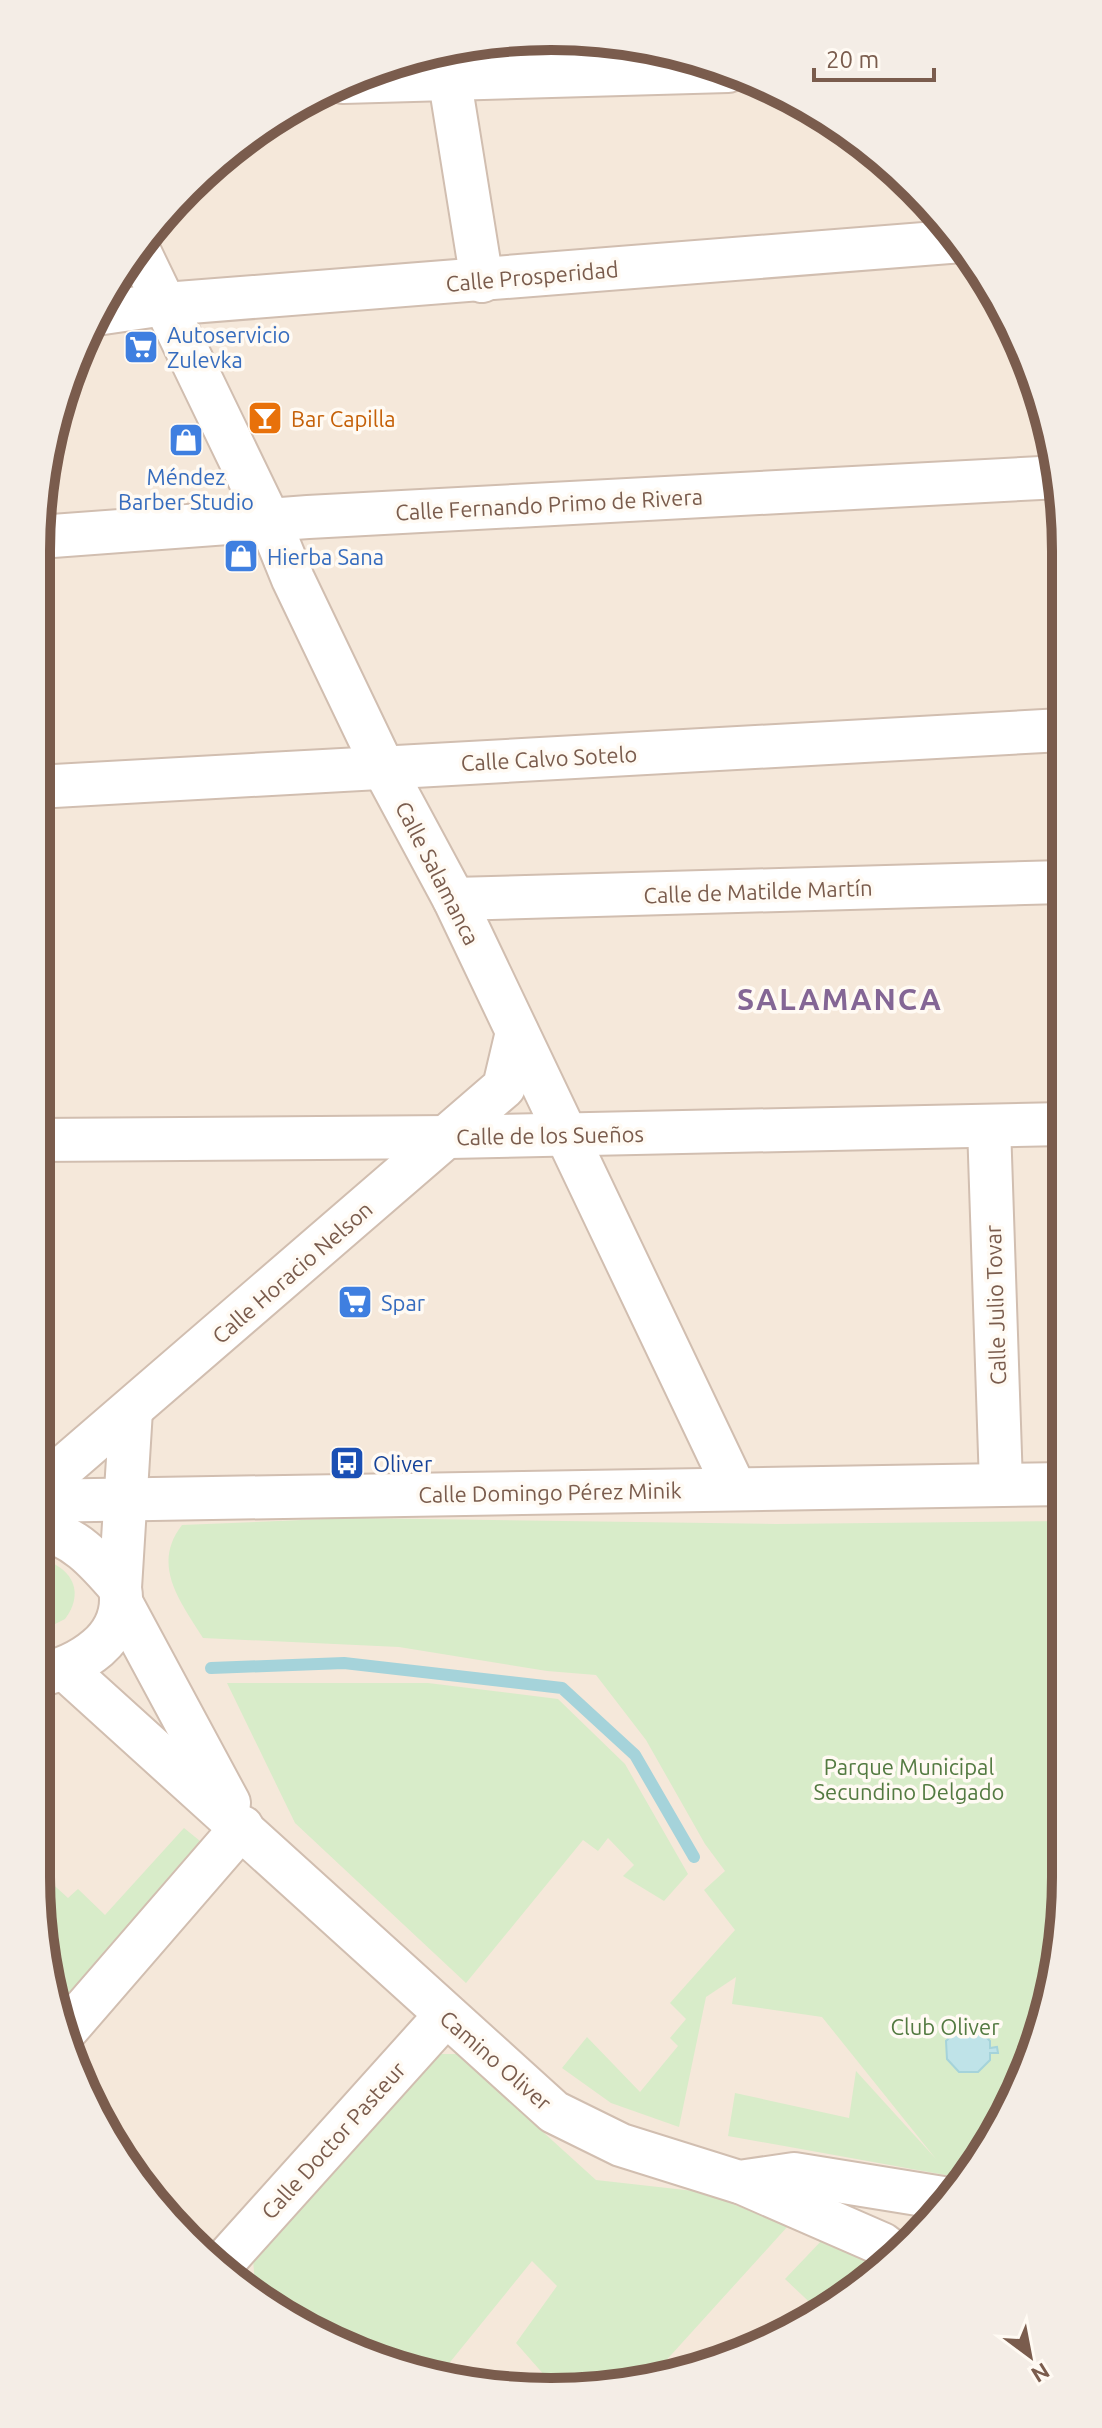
<svg xmlns="http://www.w3.org/2000/svg" width="1102" height="2428" viewBox="0 0 1102 2428" font-family="Ubuntu,sans-serif">
  <rect width="100%" height="100%" fill="#fdf6ec"/>
  <path fill="#f5e8da" d="M 551,36 L 748,75 L 864,142 L 959,237 L 1027,353 L 1062,483 L 1066,1877 L 1027,2074 L 938,2217 L 808,2323 L 619,2388 L 451,2382 L 294,2323 L 164,2216 L 63,2043 L 36,1877 L 36,551 L 75,354 L 187,187 L 353,75 Z"/>
  <g fill="#d8ecc9">
    <path d="M 350,1518 L 776,1524 L 1065,1521 L 1066,1877 L 1027,2074 L 962,2178 L 728,2136 L 735,2093 L 849,2118 L 856,2071 L 936,2159 L 822,2017 L 732,2004 L 736,1977 L 706,1997 L 679,2127 L 611,2103 L 562,2068 L 587,2037 L 640,2092 L 678,2046 L 670,2038 L 686,2019 L 670,2003 L 735,1930 L 704,1890 L 725,1871 L 705,1844 L 646,1740 L 596,1675 L 547,1671 L 399,1647 L 203,1638 C 180,1601 151,1565 182,1525 Z"/>
    <path d="M 44,1560 C 74,1569 84,1594 65,1619 L 53,1625 L 36,1626 L 36,1561 Z"/>
    <path d="M 227,1683 L 428,1683 L 558,1699 L 625,1764 L 688,1874 L 664,1901 L 623,1876 L 634,1865 L 608,1838 L 598,1851 L 583,1840 L 466,1983 L 295,1823 Z"/>
    <path d="M 184,1828 L 200,1841 L 57,2007 L 36,1869 L 68,1898 L 78,1889 L 105,1915 Z"/>
    <path d="M 436,2054 L 457,2054 L 596,2180 L 703,2192 L 788,2226 L 652,2376 L 635,2367 L 619,2388 L 553,2385 L 516,2343 L 557,2286 L 532,2261 L 438,2377 L 313,2330 L 255,2286 L 253,2259 Z"/>
    <path d="M 826,2236 L 880,2265 L 821,2313 L 785,2279 Z"/>
  </g>
  <path fill="#bfe3e8" stroke="#a5d3da" stroke-width="2" d="M 959,2028 L 978,2028 L 990,2041 L 990,2048 L 997,2047 L 998,2053 L 990,2053 L 990,2060 L 978,2072 L 959,2072 L 947,2059 L 946,2041 Z"/>
  <g fill="none" stroke-linecap="round" stroke-linejoin="round">
    <path stroke="#a5d3da" stroke-width="12" d="M 211,1668 L 344,1663 L 562,1688 L 635,1755 L 694,1857"/>
    <g stroke="#d1beb0" stroke-width="46">
      <g id="minor">
        <path d="M 446,57 L 482,281"/>
        <path d="M 343,82 L 728,71"/>
        <path d="M 141,255 L 269,520 L 293,579 L 383,767 L 454,899 L 735,1489"/>
        <path d="M 103,313 L 165,304 L 962,241"/>
        <path d="M 39,537 L 308,517 L 1060,477"/>
        <path d="M 36,787 L 1062,730"/>
        <path d="M 454,899 L 1063,882"/>
        <path d="M 989,1126 L 1001,1484"/>
        <path d="M 36,1140 L 450,1137 L 1064,1124"/>
        <path d="M 36,1491 L 504,1087 L 517,1032"/>
        <path d="M 36,1501 L 1065,1484"/>
        <path d="M 36,1527 C 74,1535 96,1560 120,1588"/>
        <path d="M 123,1606 L 229,1803"/>
        <path d="M 66,1670 L 554,2112 L 621,2145 L 739,2182 L 794,2174 L 949,2199"/>
        <path d="M 36,1676 C 79,1667 129,1639 120,1588 L 131,1410"/>
        <path d="M 62,2035 L 242,1827"/>
        <path d="M 740,2182 L 882,2244 L 894,2253"/>
        <path d="M 222,2264 L 445,2016"/>
      </g>
    </g>
    <use href="#minor" stroke="#fff" stroke-width="42"/>
  </g>
  <defs>
    <g id="supermarket-square" transform="scale(1.8)"><rect x="-9" y="-9" width="18" height="18" rx="4" fill="#3f7fe0" stroke="#fffaf3"/><path d="M-6-5.5h2.5l.6 2H6L4.5 2H-2.5L-4.4-4H-6ZM-1.5 3.2a1.3 1.3 0 1 0 .1 0ZM3 3.2a1.3 1.3 0 1 0 .1 0Z" fill="#fff"/></g>
    <g id="bar-square" transform="scale(1.8)"><rect x="-9" y="-9" width="18" height="18" rx="4" fill="#e8710a" stroke="#fffaf3"/><path d="M-6-5H6L.8 .8V4.5H3.5V6h-7V4.5H-.8V.8Z" fill="#fff"/></g>
    <g id="shop-square" transform="scale(1.8)"><rect x="-9" y="-9" width="18" height="18" rx="4" fill="#3f7fe0" stroke="#fffaf3"/><path d="M-5-2.5h2.3a2.7 3.5 0 0 1 5.4 0H5L5.5 6h-11ZM-1.5-2.5h3a1.5 2.3 0 0 0-3 0Z" fill="#fff"/></g>
    <g id="bus-square" transform="scale(1.8)"><rect x="-9" y="-9" width="18" height="18" rx="4" fill="#1a4fb4" stroke="#fffaf3"/><path d="M-5-6H5V4H4V6H2V4H-2V6H-4V4H-5ZM-3.5-4V0h7V-4ZM-3.5 1.2v1.5H-2V1.2ZM2 1.2v1.5H3.5V1.2Z" fill="#fff"/></g>
  </defs>
  <g fill-rule="evenodd">
    <use href="#supermarket-square" x="141" y="347"/>
    <use href="#bar-square" x="265" y="418"/>
    <use href="#shop-square" x="186" y="440"/>
    <use href="#shop-square" x="241" y="556"/>
    <use href="#supermarket-square" x="355" y="1302"/>
    <use href="#bus-square" x="347" y="1463"/>
  </g>
  <g text-anchor="middle" dominant-baseline="central" stroke-width="7" stroke-linejoin="round" paint-order="stroke">
    <g font-size="22" fill="#7a5c4d" stroke="#fffaf3">
      <text transform="translate(532 276) rotate(-5)">Calle Prosperidad</text>
      <text transform="translate(549 504) rotate(-3)">Calle Fernando Primo de Rivera</text>
      <text transform="translate(549 758) rotate(-3)">Calle Calvo Sotelo</text>
      <text transform="translate(438 873) rotate(63)">Calle Salamanca</text>
      <text transform="translate(758 891) rotate(-2)">Calle de Matilde Martín</text>
      <text transform="translate(550 1135) rotate(-1)">Calle de los Sueños</text>
      <text transform="translate(292 1272) rotate(-41)">Calle Horacio Nelson</text>
      <text transform="translate(995 1305) rotate(-92)">Calle Julio Tovar</text>
      <text transform="translate(550 1492) rotate(-1)">Calle Domingo Pérez Minik</text>
      <text transform="translate(496 2060) rotate(41)">Camino Oliver</text>
      <text transform="translate(333 2140) rotate(-48)">Calle Doctor Pasteur</text>
    </g>
    <g font-size="22" fill="#366cbe" stroke="#fffaf3" text-anchor="start">
      <text x="167" y="334">Autoservicio<tspan x="167" dy="25">Zulevka</tspan></text>
      <text x="186" y="476" text-anchor="middle">Méndez<tspan x="186" dy="25">Barber Studio</tspan></text>
      <text x="267" y="556">Hierba Sana</text>
      <text x="381" y="1302">Spar</text>
    </g>
    <g font-size="22" fill="#c56008" stroke="#fffaf3" text-anchor="start">
      <text x="291" y="418">Bar Capilla</text>
    </g>
    <g font-size="22" fill="#164399" stroke="#fffaf3" text-anchor="start">
      <text x="373" y="1463">Oliver</text>
    </g>
    <g font-size="22" fill="#537a41" stroke="#fffaf3">
      <text x="909" y="1766">Parque Municipal<tspan x="909" dy="25">Secundino Delgado</tspan></text>
      <text x="945" y="2026">Club Oliver</text>
    </g>
    <g font-size="30" font-weight="bold" letter-spacing="2" fill="#846695" stroke="#fffaf3">
      <text x="840" y="999">SALAMANCA</text>
    </g>
  </g>
  <path d="M0 0H1102V2428H0ZM551 50H551A501 501 0 0 1 1052 551V1877A501 501 0 0 1 551 2378H551A501 501 0 0 1 50 1877V551A501 501 0 0 1 551 50Z" fill="#f4ede6" fill-rule="evenodd"/>
  <path fill="none" stroke="#7a5c4d" stroke-width="10" d="M551 50H551A501 501 0 0 1 1052 551V1877A501 501 0 0 1 551 2378H551A501 501 0 0 1 50 1877V551A501 501 0 0 1 551 50Z"/>
  <g transform="translate(1030 2356) rotate(148)" stroke="#fffaf3" stroke-width="6" paint-order="stroke">
  <path d="M0-6L14 30L0 20L-14 30Z" fill="#7a5c4d"/>
  <text y="-12" font-size="22" font-weight="bold" text-anchor="middle" fill="#7a5c4d">N</text>
  </g>
  <path d="M814 68v12h120v-12" fill="none" stroke="#7a5c4d" stroke-width="4"/>
  <text x="826" y="68" font-size="24" fill="#7a5c4d" stroke="#fffaf3" stroke-width="6" paint-order="stroke">20 m</text>
</svg>
